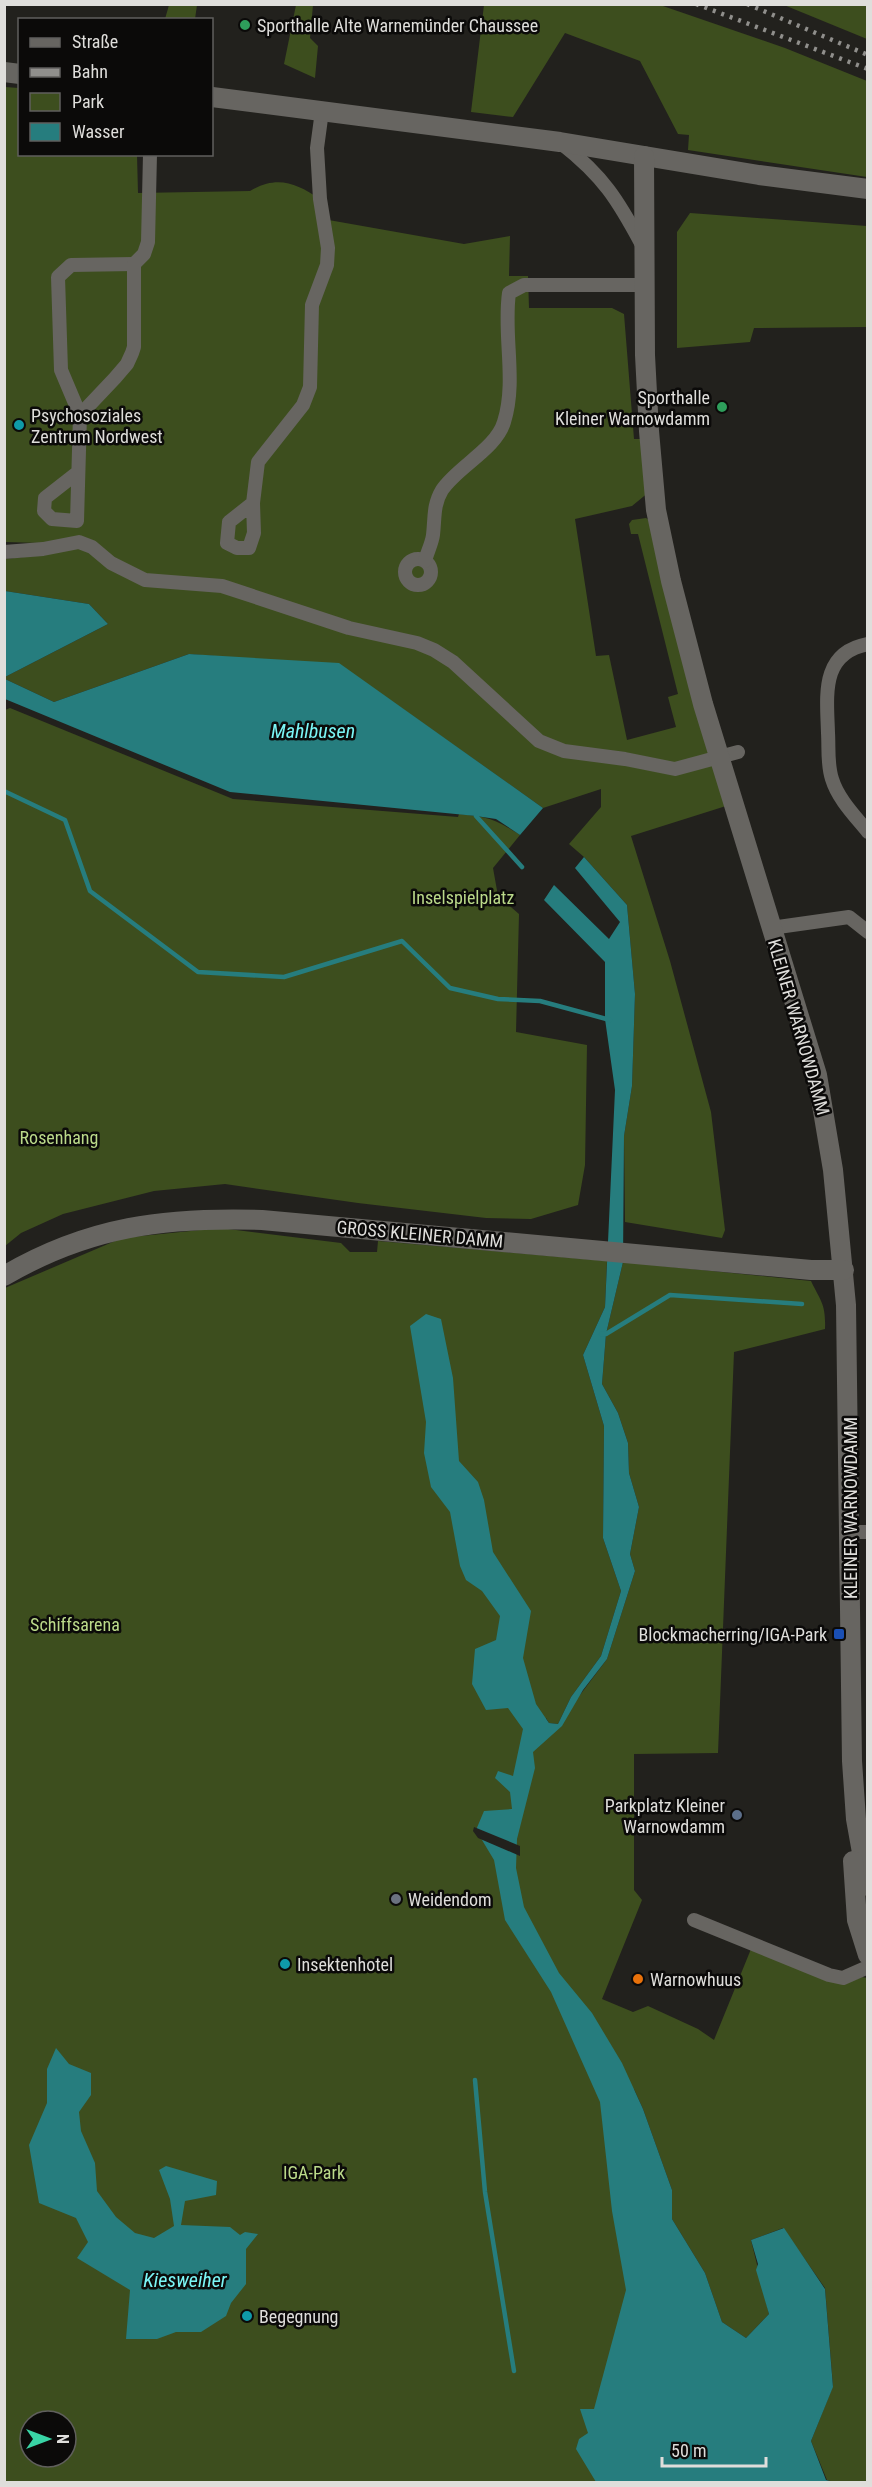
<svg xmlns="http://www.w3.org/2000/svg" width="872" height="2487" viewBox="0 0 872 2487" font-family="'Roboto Condensed',sans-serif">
  <rect width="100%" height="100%" fill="#22211d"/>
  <g fill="#3d4e1e" fill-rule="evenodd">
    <path d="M 169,5 L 197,5 L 195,19 L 165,19 Z"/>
    <path d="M 296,5 L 313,5 L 310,38 L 318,46 L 315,78 L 284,64 Z"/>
    <path d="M 484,5 L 660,5 L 785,48 L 867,81 L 867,177 L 688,150 L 689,135 L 678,134 L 640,61 L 565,33 L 513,117 L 471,112 Z"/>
    <path d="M 784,5 L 867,5 L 867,39 Z"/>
    <path d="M 5,87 L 19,88 L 20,154 L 137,155 L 138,193 L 250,191 C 277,175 296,183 320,199 L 323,219 L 464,244 L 510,236 L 509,276 L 528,276 L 529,308 L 612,308 L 624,314 L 634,439 L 641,439 L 649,492 L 632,506 L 575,519 L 596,656 L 609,655 L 627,740 L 676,727 L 668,697 L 678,694 L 638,534 L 631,534 L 629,524 L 632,520 L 646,518 L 652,522 L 726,806 L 631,836 L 670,961 L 711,1112 L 725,1230 L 722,1238 L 625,1222 L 624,1136 L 632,1086 L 635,994 L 627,905 L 584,857 L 569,844 L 601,807 L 601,789 L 543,808 L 342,666 L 189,654 L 54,702 L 5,679 L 5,677 L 108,624 L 89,604 L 5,591 L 5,559 L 43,555 L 41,543 L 5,542 Z"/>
    <path d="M 690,213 L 867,226 L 867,327 L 754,328 L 750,342 L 677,348 L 677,232 Z"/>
    <path d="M 10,708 L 233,799 L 458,817 L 459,814 C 489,817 495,819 520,835 L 493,868 L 498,896 L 519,914 L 516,1032 L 587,1045 L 585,1165 L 578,1205 L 531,1219 L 486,1218 L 358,1203 L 225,1184 L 154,1191 L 63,1214 L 21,1233 L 5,1246 L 5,710 Z"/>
    <path d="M 220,1228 L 341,1243 L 350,1252 L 377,1252 L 378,1241 L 607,1261 L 605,1307 L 583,1355 L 604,1426 L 603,1538 L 621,1591 L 601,1656 L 571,1697 L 558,1724 L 549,1723 L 546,1718 L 547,1739 L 607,1659 L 635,1571 L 630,1554 L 639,1507 L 629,1473 L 628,1443 L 618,1413 L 602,1384 L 606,1334 L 623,1262 L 811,1281 C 821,1302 826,1304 825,1329 L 734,1352 L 718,1753 L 634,1754 L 634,1890 L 642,1900 L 602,1999 L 633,2012 L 648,2006 L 698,2029 L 714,2040 L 751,1949 L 846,1983 L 862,1977 L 867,1978 L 867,2482 L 834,2482 L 827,2480 L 811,2441 L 833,2386 L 825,2288 L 783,2228 L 751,2240 L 769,2314 L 746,2338 L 722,2322 L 705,2273 L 672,2219 L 672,2190 L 643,2109 L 634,2089 L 670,2339 L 616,2482 L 5,2482 L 5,1288 L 122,1238 ZM 30,2421 L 66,2421 L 66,2457 L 30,2457 Z"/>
  </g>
  <g fill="#267d7e">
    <path d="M 5,591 L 89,604 L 108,624 L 5,677 Z"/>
    <path d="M 189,654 L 339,663 L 543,808 L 520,835 L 496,819 L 476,816 L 230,792 L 5,699 L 5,679 L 54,702 Z"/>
    <path d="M 584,857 L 627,905 L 635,994 L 632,1086 L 624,1136 L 623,1262 L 606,1334 L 602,1384 L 618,1413 L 628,1443 L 629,1473 L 639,1507 L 630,1554 L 635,1571 L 607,1659 L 583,1690 L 562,1726 L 533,1752 L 535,1768 L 517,1839 L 516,1868 L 524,1907 L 559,1973 L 592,2013 L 622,2063 L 643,2109 L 672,2190 L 672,2219 L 705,2273 L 722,2322 L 746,2338 L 769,2314 L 756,2270 L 758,2264 L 751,2240 L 784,2228 L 825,2289 L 833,2387 L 811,2441 L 826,2480 L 834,2482 L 596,2482 L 576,2449 L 579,2439 L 588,2433 L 580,2409 L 594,2409 L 626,2290 L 612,2211 L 600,2102 L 551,1992 L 505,1920 L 494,1860 L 476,1830 L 484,1811 L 512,1809 L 510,1792 L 495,1778 L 498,1771 L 513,1776 L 523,1729 L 508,1708 L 486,1710 L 472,1684 L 475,1649 L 496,1640 L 500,1616 L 482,1591 L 466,1580 L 460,1566 L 450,1512 L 431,1487 L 424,1453 L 426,1422 L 410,1326 L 426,1314 L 441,1319 L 453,1378 L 459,1461 L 478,1482 L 484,1500 L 493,1552 L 531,1611 L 523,1658 L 536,1704 L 549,1723 L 558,1724 L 571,1697 L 601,1656 L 621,1591 L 603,1538 L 604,1426 L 583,1355 L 605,1307 L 615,1090 L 605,1019 L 605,962 L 544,900 L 554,885 L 609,939 L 620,922 L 575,868 Z"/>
    <path d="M 56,2048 L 69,2064 L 91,2073 L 91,2095 L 79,2112 L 81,2131 L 95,2163 L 97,2191 L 116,2217 L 135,2233 L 154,2238 L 174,2226 L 170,2199 L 159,2170 L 166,2166 L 217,2181 L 216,2195 L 185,2201 L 181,2225 L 230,2227 L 240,2235 L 245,2232 L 258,2234 L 246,2249 L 246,2284 L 231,2303 L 226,2316 L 201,2332 L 176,2332 L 157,2339 L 126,2339 L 130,2290 L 77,2258 L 88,2242 L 76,2218 L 39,2203 L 29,2145 L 47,2103 L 47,2069 Z"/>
  </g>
  <path fill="#22211d" d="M 474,1827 L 520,1846 L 520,1856 L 478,1838 L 473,1831 Z"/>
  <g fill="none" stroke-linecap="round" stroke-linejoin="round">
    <g stroke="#267d7e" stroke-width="4.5">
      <path d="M 4,791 L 65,820 L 90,891 L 198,972 L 284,977 L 402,941 L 450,988 L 498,999 L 540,1001 L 610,1020"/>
      <path d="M 476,816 L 522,867"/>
      <path d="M 601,1334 L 606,1334 L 670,1295 L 802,1304"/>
      <path d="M 475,2080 L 485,2192 L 514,2371"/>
    </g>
    <g stroke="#676561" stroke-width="14">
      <path d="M 562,144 C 603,176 618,200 642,245"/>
      <path d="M 80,415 L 61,370 L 58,277 L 71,265 L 134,264"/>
      <path d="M 77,473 L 45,498 L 44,511 L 52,519 L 77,521 L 80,415 L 115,378 L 127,364 L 132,353 L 134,347 L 134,264 L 144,254 L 148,242 L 150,154"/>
      <path d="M 253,503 L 229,522 L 227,543 L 237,548 L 249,548 L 254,533 L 253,503 L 258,462 L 303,405 L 310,387 L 312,305 L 327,265 L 328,248 L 320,199 L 317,148 L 322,111"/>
      <path d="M 4,552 L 43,549 L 79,542 L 92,547 L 111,563 L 145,580 L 222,586 L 349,628 L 417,643 L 434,650 L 453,662 L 539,741 L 564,751 L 625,759 L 675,769 L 738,752"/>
      <circle cx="418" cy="572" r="13"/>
      <path d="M 425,561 C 427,553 432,543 433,535 C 435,518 433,505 442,490 C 457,467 496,449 504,422 C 517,381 503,335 509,293 L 524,285 L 644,285"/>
      <path d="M 868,644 C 820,653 827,696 828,733 C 829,748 827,764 832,779 C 838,799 855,816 868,832"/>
      <path d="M 771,928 L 849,917 L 868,932"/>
      <path d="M 851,1532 L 868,1532"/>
      <path d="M 694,1920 L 829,1975 L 843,1978 L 868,1967"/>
    </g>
    <g stroke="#676561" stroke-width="20">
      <path d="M 4,72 L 20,74"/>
      <path d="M 212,97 L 560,142 L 759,175 L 868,189"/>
      <path d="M 644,156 L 645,355 L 649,431 L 656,510 L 671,581 L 703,704 L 817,1075 L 833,1170 L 846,1305 L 852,1761 L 856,1819 L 868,1886"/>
      <path d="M 4,1276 C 89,1226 166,1217 262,1220 L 811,1270 L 844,1270"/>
      <path d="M 853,1861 L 857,1920 L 868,1955"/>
    </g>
    <g stroke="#908f8c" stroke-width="4.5" stroke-dasharray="3 6" stroke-linecap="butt">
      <path d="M 696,4 L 868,69"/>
      <path d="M 747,4 L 868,55"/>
    </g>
  </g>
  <g fill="#2e9e5b" stroke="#0b0a09" stroke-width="2">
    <circle cx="245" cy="25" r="6"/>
    <circle cx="722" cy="407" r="6"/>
  </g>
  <g fill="#0f9aa8" stroke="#0b0a09" stroke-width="2">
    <circle cx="19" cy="425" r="6"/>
    <circle cx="285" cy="1964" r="6"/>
    <circle cx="247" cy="2316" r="6"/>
  </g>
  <rect fill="#1a4fb4" stroke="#0b0a09" stroke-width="2" x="833" y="1628" width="12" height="12" rx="3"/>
  <circle fill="#5c6f8a" stroke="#0b0a09" stroke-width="2" cx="737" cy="1815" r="6"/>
  <circle fill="#6b7280" stroke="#0b0a09" stroke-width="2" cx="396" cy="1899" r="6"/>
  <circle fill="#e8710a" stroke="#0b0a09" stroke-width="2" cx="638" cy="1979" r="6"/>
  <g text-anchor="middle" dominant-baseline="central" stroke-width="5" stroke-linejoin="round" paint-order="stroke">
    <g font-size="18" fill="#dfdedb" stroke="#0b0a09" text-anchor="start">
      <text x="257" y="25">Sporthalle Alte Warnemünder Chaussee</text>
      <text x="710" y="397" text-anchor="end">Sporthalle<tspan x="710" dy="21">Kleiner Warnowdamm</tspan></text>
      <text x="31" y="415">Psychosoziales<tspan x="31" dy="21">Zentrum Nordwest</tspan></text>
      <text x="827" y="1634" text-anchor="end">Blockmacherring/IGA-Park</text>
      <text x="725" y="1805" text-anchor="end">Parkplatz Kleiner<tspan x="725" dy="21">Warnowdamm</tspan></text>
      <text x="408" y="1899">Weidendom</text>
      <text x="297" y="1964">Insektenhotel</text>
      <text x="650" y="1979">Warnowhuus</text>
      <text x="259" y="2316">Begegnung</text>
    </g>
    <g font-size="18" fill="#bbda8a" stroke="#0b0a09">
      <text x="463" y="897">Inselspielplatz</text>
      <text x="59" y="1137">Rosenhang</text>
      <text x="75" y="1624">Schiffsarena</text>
      <text x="314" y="2172">IGA-Park</text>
    </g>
    <g font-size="18" fill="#dfdedb" stroke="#0b0a09">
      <text transform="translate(799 1027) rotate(74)">KLEINER WARNOWDAMM</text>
      <text transform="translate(420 1234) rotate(5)">GROSS KLEINER DAMM</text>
      <text transform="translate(850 1508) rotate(-90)">KLEINER WARNOWDAMM</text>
    </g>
    <g font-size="20" font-style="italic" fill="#7bf6f6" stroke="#0b0a09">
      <text x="313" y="731">Mahlbusen</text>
      <text x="185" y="2280">Kiesweiher</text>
    </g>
  </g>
  <rect width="872" height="2487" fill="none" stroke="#dfdedb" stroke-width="12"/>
  <rect x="18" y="18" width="195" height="138" fill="#0b0a09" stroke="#605f5d" stroke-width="1.5"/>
  <rect x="30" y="38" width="30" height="9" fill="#676561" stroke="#605f5d" stroke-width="1.5"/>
  <text x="72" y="48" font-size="18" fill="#dfdedb">Straße</text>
  <rect x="30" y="68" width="30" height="9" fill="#908f8c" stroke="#605f5d" stroke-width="1.5"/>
  <text x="72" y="78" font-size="18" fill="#dfdedb">Bahn</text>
  <rect x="30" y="93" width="30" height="18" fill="#3d4e1e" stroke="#605f5d" stroke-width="1.5"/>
  <text x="72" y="108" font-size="18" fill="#dfdedb">Park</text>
  <rect x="30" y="123" width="30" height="18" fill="#267d7e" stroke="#605f5d" stroke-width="1.5"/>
  <text x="72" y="138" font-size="18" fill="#dfdedb">Wasser</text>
  <g transform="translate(48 2439) rotate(90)"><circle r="28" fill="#0b0a09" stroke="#605f5d" stroke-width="1.5"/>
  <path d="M0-4.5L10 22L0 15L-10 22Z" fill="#39d4a5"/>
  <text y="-9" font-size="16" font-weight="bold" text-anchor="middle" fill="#dfdedb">N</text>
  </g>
  <path d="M662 2457v9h104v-9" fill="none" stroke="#dfdedb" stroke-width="3"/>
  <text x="671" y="2457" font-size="18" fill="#dfdedb" stroke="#0b0a09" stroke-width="4.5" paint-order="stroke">50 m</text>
</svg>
